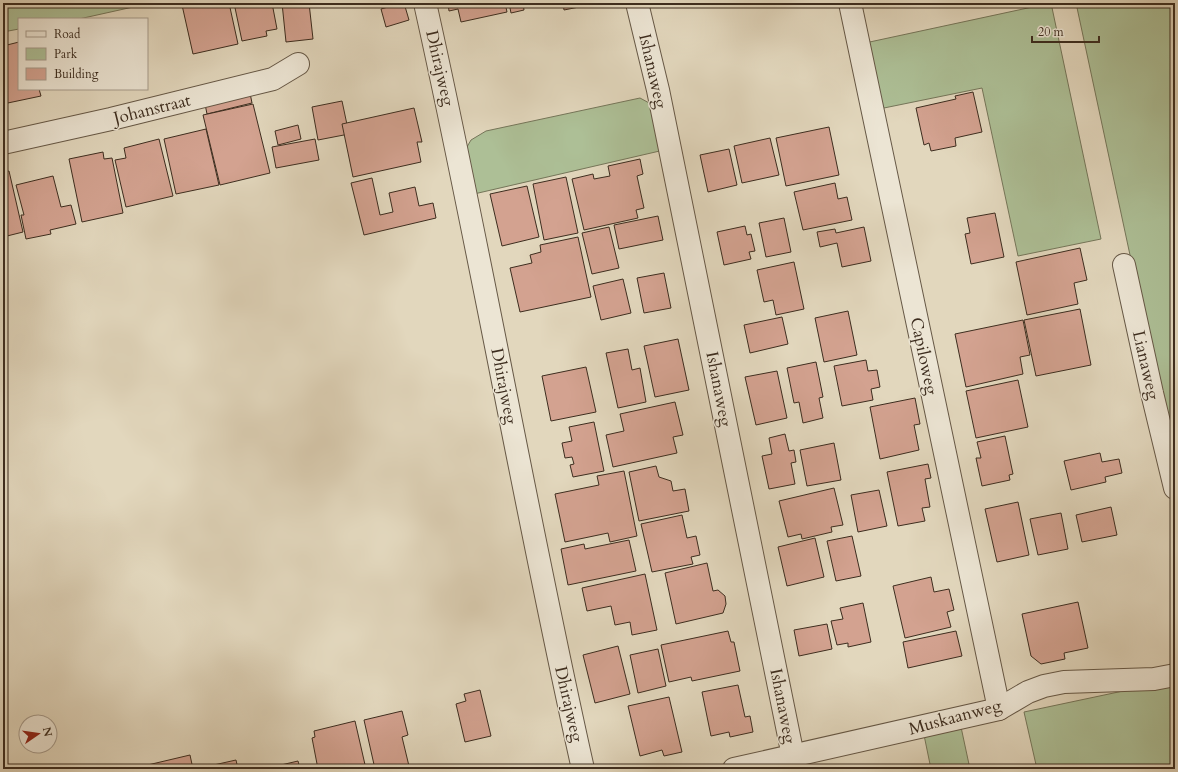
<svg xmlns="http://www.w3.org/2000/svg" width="1178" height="772" viewBox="0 0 1178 772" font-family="Cardo,serif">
  <rect width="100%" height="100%" fill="#e2d7bd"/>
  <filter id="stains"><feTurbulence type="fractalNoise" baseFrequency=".005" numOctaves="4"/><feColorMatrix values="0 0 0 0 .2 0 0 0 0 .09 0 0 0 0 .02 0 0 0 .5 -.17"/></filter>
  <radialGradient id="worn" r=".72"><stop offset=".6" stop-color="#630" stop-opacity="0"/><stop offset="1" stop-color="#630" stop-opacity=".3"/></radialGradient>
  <g fill="#adbf96" stroke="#75765a">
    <path d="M 3,3 L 151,3 L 79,19 L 19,19 L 19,29 L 3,32 Z"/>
    <path d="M 1051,3 L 1101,239 L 1018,256 L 982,88 L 879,109 L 865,43 Z"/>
    <path d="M 1076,3 L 1173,3 L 1175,6 L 1175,465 Z"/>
    <path d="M 640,98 L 651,104 L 664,150 L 474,194 L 464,152 L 471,140 L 486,131 Z"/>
    <path d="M 1175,680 L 1175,769 L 1037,769 L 1024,712 Z"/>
    <path d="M 961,727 L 970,769 L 931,769 L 924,735 Z"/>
  </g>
  <g fill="#d3a290" stroke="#3d2d1f">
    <path d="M 190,3 L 229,3 L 238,44 L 193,54 L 182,5 Z"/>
    <path d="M 234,3 L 272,3 L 277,29 L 266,31 L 267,36 L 242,41 Z"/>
    <path d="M 282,3 L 309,3 L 313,39 L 286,42 Z"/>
    <path d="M 387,3 L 404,3 L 409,20 L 386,27 L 381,9 L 388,7 Z"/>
    <path d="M 448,3 L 505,3 L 507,12 L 461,22 L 458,9 L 449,11 Z"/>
    <path d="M 509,3 L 523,3 L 524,10 L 511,13 Z"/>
    <path d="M 563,3 L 599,3 L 564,10 Z"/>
    <path d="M 19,42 L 19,89 L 39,89 L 41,96 L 3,104 L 3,46 Z"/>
    <path d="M 973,92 L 982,132 L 955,138 L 956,146 L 931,151 L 929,143 L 924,145 L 916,108 L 956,99 L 955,96 Z"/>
    <path d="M 250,93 L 252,103 L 207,114 L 205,104 Z"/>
    <path d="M 342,101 L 349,134 L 318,140 L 312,107 Z"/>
    <path d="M 253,104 L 270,173 L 220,185 L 203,115 Z"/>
    <path d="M 414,108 L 422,142 L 417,142 L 421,162 L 353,177 L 342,124 Z"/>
    <path d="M 298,125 L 301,139 L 278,145 L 275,131 Z"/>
    <path d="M 829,127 L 839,175 L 786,186 L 776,138 Z"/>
    <path d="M 206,129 L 219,185 L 176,194 L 164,139 Z"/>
    <path d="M 770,138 L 779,175 L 742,183 L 734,146 Z"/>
    <path d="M 159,139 L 173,196 L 126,207 L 115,160 L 126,158 L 124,148 Z"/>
    <path d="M 315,139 L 319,160 L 276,168 L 272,147 Z"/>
    <path d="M 729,149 L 737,185 L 708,192 L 700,155 Z"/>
    <path d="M 103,152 L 104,159 L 112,158 L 123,213 L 82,222 L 69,159 Z"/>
    <path d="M 640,159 L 643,174 L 637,176 L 644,208 L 636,210 L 638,218 L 584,230 L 572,179 L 593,174 L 594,179 L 610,176 L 608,166 Z"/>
    <path d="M 9,171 L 23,232 L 7,236 L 3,219 L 3,172 Z"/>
    <path d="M 53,176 L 61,207 L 71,205 L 76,224 L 50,230 L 51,234 L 26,239 L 21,215 L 24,215 L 16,185 Z"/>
    <path d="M 566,177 L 578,233 L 544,240 L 533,184 Z"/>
    <path d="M 372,178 L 380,215 L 393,212 L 389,193 L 415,187 L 419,206 L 433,203 L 436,218 L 364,235 L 351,183 Z"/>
    <path d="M 835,183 L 838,199 L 847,197 L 852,220 L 803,230 L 794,192 Z"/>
    <path d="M 527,186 L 539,237 L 502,246 L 490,194 Z"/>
    <path d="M 995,213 L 1004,257 L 971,264 L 965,234 L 970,233 L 967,218 Z"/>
    <path d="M 658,216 L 663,240 L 619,249 L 614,225 Z"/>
    <path d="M 784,218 L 791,252 L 766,257 L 759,223 Z"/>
    <path d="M 745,226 L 747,235 L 751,234 L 755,251 L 749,252 L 751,259 L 724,265 L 717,232 Z"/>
    <path d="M 609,227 L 619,268 L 592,274 L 582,233 Z"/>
    <path d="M 864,227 L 871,261 L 842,267 L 837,243 L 820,247 L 817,232 L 835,229 L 836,233 Z"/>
    <path d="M 578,237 L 591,297 L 520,312 L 510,268 L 532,263 L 530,255 L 541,252 L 540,245 Z"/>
    <path d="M 1080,248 L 1087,280 L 1074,283 L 1078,304 L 1027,315 L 1016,262 Z"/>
    <path d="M 794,262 L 804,309 L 776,315 L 773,300 L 764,302 L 757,270 Z"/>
    <path d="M 664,273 L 671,308 L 644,313 L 637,278 Z"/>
    <path d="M 623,279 L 631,313 L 601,320 L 593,286 Z"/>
    <path d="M 1080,309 L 1091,365 L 1036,376 L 1024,320 Z"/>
    <path d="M 848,311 L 857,355 L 824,362 L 815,318 Z"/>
    <path d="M 782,317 L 788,344 L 750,353 L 744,325 Z"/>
    <path d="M 1023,320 L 1030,355 L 1020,357 L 1023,374 L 966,387 L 955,334 Z"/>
    <path d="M 678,339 L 689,390 L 655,397 L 644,346 Z"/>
    <path d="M 628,349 L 632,370 L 640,368 L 646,402 L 618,408 L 606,353 Z"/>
    <path d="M 866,360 L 868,371 L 877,370 L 880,387 L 871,389 L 873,400 L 842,406 L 834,366 Z"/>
    <path d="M 816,362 L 823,397 L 819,398 L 823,418 L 803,423 L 799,402 L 794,403 L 787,368 Z"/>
    <path d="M 586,367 L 596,412 L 551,421 L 542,376 Z"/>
    <path d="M 777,371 L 787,418 L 756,425 L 745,377 Z"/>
    <path d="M 1018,380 L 1028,427 L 976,438 L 966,391 Z"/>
    <path d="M 915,398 L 920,424 L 914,425 L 919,450 L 880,459 L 870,407 Z"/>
    <path d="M 675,402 L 683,435 L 673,437 L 677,453 L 613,467 L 606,435 L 624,431 L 620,414 Z"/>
    <path d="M 594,422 L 604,471 L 573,477 L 570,465 L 574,464 L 572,457 L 565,458 L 562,443 L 572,441 L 569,427 Z"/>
    <path d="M 785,434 L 789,451 L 794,450 L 796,462 L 791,463 L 795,484 L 769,489 L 762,456 L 772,454 L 769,438 Z"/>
    <path d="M 1005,436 L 1013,474 L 1009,475 L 1010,480 L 982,486 L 976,458 L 981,458 L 977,442 Z"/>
    <path d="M 834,443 L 841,480 L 807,486 L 800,450 Z"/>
    <path d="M 1100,453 L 1102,462 L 1119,459 L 1122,473 L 1105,477 L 1106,482 L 1071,490 L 1064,461 Z"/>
    <path d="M 928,464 L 931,478 L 925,479 L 930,507 L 922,508 L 925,521 L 898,526 L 887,472 Z"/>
    <path d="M 656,466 L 659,477 L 671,481 L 673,491 L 685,489 L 689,511 L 639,521 L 629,472 Z"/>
    <path d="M 624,471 L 637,536 L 610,542 L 608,533 L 565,542 L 555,494 L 599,485 L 597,476 Z"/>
    <path d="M 834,488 L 843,525 L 831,527 L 832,532 L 802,539 L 801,534 L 788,537 L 779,501 Z"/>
    <path d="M 879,490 L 887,526 L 858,532 L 851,495 Z"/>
    <path d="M 1018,502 L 1029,555 L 997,562 L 985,509 Z"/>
    <path d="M 1111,507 L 1117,535 L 1082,542 L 1076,515 Z"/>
    <path d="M 1061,513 L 1068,549 L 1038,555 L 1030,519 Z"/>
    <path d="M 682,515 L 687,538 L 696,536 L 700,555 L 691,557 L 693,564 L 652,572 L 641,524 Z"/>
    <path d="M 852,536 L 861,576 L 836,581 L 827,541 Z"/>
    <path d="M 815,538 L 824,577 L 787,586 L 778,547 Z"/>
    <path d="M 629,540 L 636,571 L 568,585 L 561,549 L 584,544 L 585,549 Z"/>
    <path d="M 707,563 L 713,591 L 718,590 L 725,596 L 726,604 L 723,613 L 676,624 L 665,573 Z"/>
    <path d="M 645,574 L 657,630 L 632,635 L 630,622 L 615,625 L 611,606 L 587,611 L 582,588 Z"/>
    <path d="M 931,577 L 934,592 L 949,589 L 954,610 L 947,612 L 951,627 L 905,638 L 893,586 Z"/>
    <path d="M 1078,602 L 1088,648 L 1064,653 L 1065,659 L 1041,664 L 1031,656 L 1022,614 Z"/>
    <path d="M 863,603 L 871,642 L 848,647 L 848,643 L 837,645 L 831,621 L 843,619 L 840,608 Z"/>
    <path d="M 827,624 L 832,649 L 799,656 L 794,630 Z"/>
    <path d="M 728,631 L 731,642 L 734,642 L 740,671 L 692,681 L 691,677 L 669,682 L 661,645 Z"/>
    <path d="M 956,631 L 962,656 L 908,668 L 903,642 Z"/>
    <path d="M 618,646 L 630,694 L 595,703 L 583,655 Z"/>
    <path d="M 658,649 L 666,686 L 638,693 L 630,655 Z"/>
    <path d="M 738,685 L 745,717 L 750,716 L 753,732 L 730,737 L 729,732 L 711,736 L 702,692 Z"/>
    <path d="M 480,690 L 491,736 L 465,742 L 456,704 L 466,701 L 464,694 Z"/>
    <path d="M 669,697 L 682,752 L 664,756 L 662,750 L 640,756 L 628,706 Z"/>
    <path d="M 402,711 L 408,735 L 402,737 L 409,766 L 400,769 L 375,769 L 364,720 Z"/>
    <path d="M 355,721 L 366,769 L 318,769 L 312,738 L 315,737 L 314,731 Z"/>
    <path d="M 190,755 L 193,769 L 135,769 L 135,768 Z"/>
    <path d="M 236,760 L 238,769 L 196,769 Z"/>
    <path d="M 298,761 L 300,769 L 264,769 Z"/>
  </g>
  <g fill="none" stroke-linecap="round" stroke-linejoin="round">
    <g stroke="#665846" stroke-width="24">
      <g id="minor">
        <path d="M 425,3 C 482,258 526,515 583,769"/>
        <path d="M 637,3 L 658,90 L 793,756"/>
        <path d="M 850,3 L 999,709"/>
        <path d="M 3,143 L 111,119 L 273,79 L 298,64"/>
        <path d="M 1124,265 L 1152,393 L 1175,488"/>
        <path d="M 734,769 L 999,709 L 1028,692 L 1044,686 L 1064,682 L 1154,679 L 1175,675"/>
      </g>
    </g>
    <use href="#minor" stroke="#ece5d4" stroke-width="22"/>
  </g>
  <g text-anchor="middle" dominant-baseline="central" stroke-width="3" stroke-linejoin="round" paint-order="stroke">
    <g font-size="17" fill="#3d2d1f" stroke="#ece5d4">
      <text transform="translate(440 68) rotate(77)">Dhirajweg</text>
      <text transform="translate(653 71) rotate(77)">Ishanaweg</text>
      <text transform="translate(152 109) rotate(-14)">Johanstraat</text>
      <text transform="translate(924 356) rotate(78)">Capiloweg</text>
      <text transform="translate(1146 365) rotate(77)">Lianaweg</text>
      <text transform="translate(504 386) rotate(79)">Dhirajweg</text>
      <text transform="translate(719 389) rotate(79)">Ishanaweg</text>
      <text transform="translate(569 704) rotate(77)">Dhirajweg</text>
      <text transform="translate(783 706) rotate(79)">Ishanaweg</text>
      <text transform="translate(955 717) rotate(-15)">Muskaanweg</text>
    </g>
  </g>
  <rect width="1178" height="772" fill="none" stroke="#e2d7bd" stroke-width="16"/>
  <rect x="4" y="4" width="1170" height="764" fill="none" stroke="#3d2d1f" stroke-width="2"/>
  <rect x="8" y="8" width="1162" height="756" fill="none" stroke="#3d2d1f"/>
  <rect x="18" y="18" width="130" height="72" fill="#ece5d4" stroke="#a69b8c"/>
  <rect x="26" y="31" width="20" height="6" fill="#ece5d4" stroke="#a69b8c"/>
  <text x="54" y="38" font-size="12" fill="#3d2d1f">Road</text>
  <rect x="26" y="48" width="20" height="12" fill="#adbf96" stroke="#a69b8c"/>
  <text x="54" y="58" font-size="12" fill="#3d2d1f">Park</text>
  <rect x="26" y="68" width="20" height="12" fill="#d3a290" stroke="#a69b8c"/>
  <text x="54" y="78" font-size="12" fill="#3d2d1f">Building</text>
  <g transform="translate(38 734) rotate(77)"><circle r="19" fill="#ece5d4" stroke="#a69b8c"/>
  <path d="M0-3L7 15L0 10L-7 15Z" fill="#8f2418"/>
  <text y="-6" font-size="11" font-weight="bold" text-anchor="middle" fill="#3d2d1f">N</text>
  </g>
  <path d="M1032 36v6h67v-6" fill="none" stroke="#3d2d1f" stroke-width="2"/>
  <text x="1038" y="36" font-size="12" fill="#3d2d1f" stroke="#ece5d4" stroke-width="3" paint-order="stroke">20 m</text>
  <rect width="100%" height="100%" filter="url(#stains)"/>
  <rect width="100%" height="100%" fill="url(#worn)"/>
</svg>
